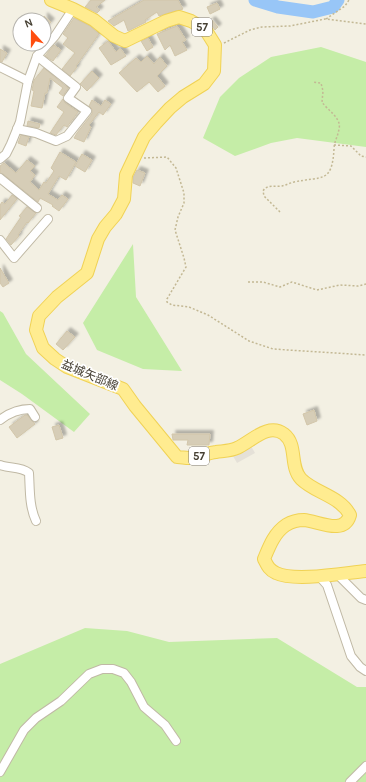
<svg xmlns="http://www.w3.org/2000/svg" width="366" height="782" viewBox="0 0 366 782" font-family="Karla,'Noto Sans JP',sans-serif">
  <defs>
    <filter id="shadow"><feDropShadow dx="3.5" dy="-3.5" stdDeviation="1" flood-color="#0004"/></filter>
  </defs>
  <rect width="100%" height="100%" fill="#f3f0e3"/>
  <path fill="#e5e1d8" d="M 251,446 L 255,453 L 237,463 L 233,456 Z"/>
  <g fill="#c5eda7">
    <path d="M 321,47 L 366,62 L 366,147 L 297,138 L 271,143 L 235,156 L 203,138 L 220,97 L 239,78 L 271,57 Z"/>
    <path d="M 133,244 L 136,297 L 182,371 L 143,369 L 97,350 L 83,323 Z"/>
    <path d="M 0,311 L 3,313 L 26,354 L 90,414 L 74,432 L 22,394 L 0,380 Z"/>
    <path d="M 85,628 L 127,631 L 169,642 L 277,638 L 357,687 L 366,687 L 366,782 L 0,782 L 0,664 Z"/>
  </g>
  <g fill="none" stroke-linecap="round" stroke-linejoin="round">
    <path stroke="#98c6f7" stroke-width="13" d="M 255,0 L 278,7 L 313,12 L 333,7 L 338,0"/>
  </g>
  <g fill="#d6cdb7" stroke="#d2c6aa" filter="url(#shadow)">
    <path d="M 91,0 L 105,0 L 96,7 L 100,10 L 97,13 L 85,7 Z"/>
    <path d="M 144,0 L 178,0 L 183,9 L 159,16 L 157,12 L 145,20 L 146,22 L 128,31 L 124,20 L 114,26 L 108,21 Z"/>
    <path d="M 217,3 L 220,9 L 210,14 L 207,7 Z"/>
    <path d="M 44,16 L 51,22 L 44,30 Z"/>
    <path d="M 74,18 L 90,26 L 99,34 L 76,66 L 77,67 L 70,76 L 62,69 L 75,53 L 63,44 L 68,38 L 63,34 Z"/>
    <path d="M 212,20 L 218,27 L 215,30 L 209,22 Z"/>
    <path d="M 177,26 L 186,40 L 182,42 L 187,50 L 175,56 L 170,45 L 165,50 L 157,34 Z"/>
    <path d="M 148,38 L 153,47 L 147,51 L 141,41 Z"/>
    <path d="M 108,41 L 116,52 L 120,48 L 126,56 L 111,65 L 99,48 Z"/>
    <path d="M 54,45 L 61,50 L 53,61 L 45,56 Z"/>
    <path d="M 0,49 L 7,53 L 2,62 L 0,62 Z"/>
    <path d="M 147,56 L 154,64 L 160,57 L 167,66 L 157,76 L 165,86 L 158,92 L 149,82 L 137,92 L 119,73 L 136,58 L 141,62 Z"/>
    <path d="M 44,68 L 68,88 L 63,96 L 59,93 L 63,88 L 50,78 L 47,93 L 45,93 L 42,108 L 31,106 L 34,91 L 32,90 L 34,80 Z"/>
    <path d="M 92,71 L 99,78 L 87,91 L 80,84 Z"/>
    <path d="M 63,99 L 65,103 L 78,112 L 67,127 L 64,125 L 56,135 L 50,133 L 64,112 L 57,107 Z"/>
    <path d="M 92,100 L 101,106 L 105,100 L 111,104 L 103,115 L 99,112 L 89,125 L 91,127 L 84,142 L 74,138 L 77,133 L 92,114 L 92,109 L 89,106 Z"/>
    <path d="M 28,121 L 40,124 L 39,128 L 27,126 Z"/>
    <path d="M 21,135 L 29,137 L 26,146 L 18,143 Z"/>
    <path d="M 60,152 L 76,162 L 66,180 L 59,176 L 48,194 L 58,200 L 62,195 L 68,199 L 59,211 L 52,206 L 53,205 L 40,198 L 38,202 L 3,174 L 0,173 L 0,166 L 4,163 L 16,173 L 27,160 L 35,166 L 30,171 L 35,175 L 30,182 L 39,190 L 44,182 L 46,183 L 54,171 L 51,168 Z"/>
    <path d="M 82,154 L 92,160 L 85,172 L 75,166 Z"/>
    <path d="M 137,170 L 145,173 L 140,186 L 133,183 L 133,177 Z"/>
    <path d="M 12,195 L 17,199 L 0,220 L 0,205 L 2,202 L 5,204 Z"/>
    <path d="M 27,207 L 36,213 L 28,223 L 27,222 L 18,235 L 19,236 L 11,245 L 6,239 L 21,217 L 19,216 Z"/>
    <path d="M 0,268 L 9,283 L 3,287 L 0,283 Z"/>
    <path d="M 67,331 L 75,337 L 63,350 L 56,344 Z"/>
    <path d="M 314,410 L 317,421 L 307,425 L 303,414 Z"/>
    <path d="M 25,415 L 27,415 L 35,424 L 17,438 L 9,427 Z"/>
    <path d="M 59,425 L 63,438 L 56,440 L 52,427 Z"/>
    <path d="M 172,434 L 210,434 L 209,445 L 187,445 L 188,440 L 173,440 Z"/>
  </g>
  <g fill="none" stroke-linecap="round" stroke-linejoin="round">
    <g stroke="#c0b9a5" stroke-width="10">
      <g id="minor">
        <path d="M 0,67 L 28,81"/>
        <path d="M 17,129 L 36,133 L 56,141 L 67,136 L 87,111 L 68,98 L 76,87 L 37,56"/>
        <path d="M 0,159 L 6,154 L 11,144 L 20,122 L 28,81 L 37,56 L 55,36 L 73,9"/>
        <path d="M 0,178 L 37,208"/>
        <path d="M 0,240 L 14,258 L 48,219"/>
        <path d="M 0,420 C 9,413 19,409 30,409 L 35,417"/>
        <path d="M 0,465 C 10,469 20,466 29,473 C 30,489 29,506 36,521"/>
        <path d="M 337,574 L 361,598 L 366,600"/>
        <path d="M 319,576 L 327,585 L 351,656 L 360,667 L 366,671"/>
        <path d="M 0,772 L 24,730 L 36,718 L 61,701 L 89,674 L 102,669 L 113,669 L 124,673 L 131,682 L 144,707 L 165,725 L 176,741"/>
        <path d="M 350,782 L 366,766"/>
      </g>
    </g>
    <g stroke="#f0d255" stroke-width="14">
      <path id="primary" d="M 51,0 L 73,9 L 94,20 L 114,36 L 125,41 L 166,21 L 179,17 L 191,21 L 205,29 L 215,45 L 214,71 L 204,84 L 183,97 L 170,108 L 156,123 L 144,137 L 126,175 L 124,199 L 116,214 L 105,227 L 98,239 L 87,273 L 57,297 L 39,316 L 36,330 L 43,348 L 55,359 L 67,367 L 123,389 L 135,406 L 177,457 C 181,457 185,458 189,458 C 199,457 207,453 216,452 C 223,451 231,451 237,448 C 251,442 268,422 284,434 C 298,445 289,466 301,479 C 315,493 340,496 350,515 C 344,536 318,521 304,520 C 297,520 291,522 286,525 C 274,533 269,547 264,559 C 267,565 269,570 276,573 C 295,582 344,573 366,571"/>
    </g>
    <g stroke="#c3b894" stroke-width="1.5" stroke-dasharray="2 2" stroke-linecap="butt">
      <path d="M 326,19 L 345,6 L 349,0"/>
      <path d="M 224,43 L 250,30 L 262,27 L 290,26 L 325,19 L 366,24"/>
      <path d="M 334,145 L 351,146 L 361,156 L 366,157"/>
      <path d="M 144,158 L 167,157 L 176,168 L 184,193 L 184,203 L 178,217 L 175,230 L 184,258 L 186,267 L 167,299 L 167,302 L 172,305 L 189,307 L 208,315 L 249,341 L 273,349 L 366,355"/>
      <path d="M 280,212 L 264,196 L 263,191 C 267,184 275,187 282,186 C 286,185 290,183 294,182 C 322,176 332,184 334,149 C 334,142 338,136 339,129 C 342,118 327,110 322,102 L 323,91 L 321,83 L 313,82"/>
      <path d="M 248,282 L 263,282 L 280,287 L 292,282 L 317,290 L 340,285 L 358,286 L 366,284"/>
    </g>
    <use href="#minor" stroke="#fff" stroke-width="8"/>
    <use href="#primary" stroke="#ffec90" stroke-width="12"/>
  </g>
  <g text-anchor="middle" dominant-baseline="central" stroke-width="3.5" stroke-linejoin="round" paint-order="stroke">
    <g fill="#fff" stroke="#7e7970" stroke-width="1">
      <rect x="192" y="18" width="20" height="18" rx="3"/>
      <rect x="189" y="447" width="20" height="18" rx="3"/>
    </g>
    <g font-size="11" font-weight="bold" fill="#464033">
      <text x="202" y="27">57</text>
      <text x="199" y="456">57</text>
    </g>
    <g font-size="12" fill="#464033" stroke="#fff">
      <text transform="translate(90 375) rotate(23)">益城矢部線</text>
    </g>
  </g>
  <g transform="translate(32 32) rotate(339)"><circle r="19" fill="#ffffff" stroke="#b5b3ad"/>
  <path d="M0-3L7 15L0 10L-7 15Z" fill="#ff4d0e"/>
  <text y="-6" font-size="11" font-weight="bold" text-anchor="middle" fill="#464033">N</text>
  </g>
</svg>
